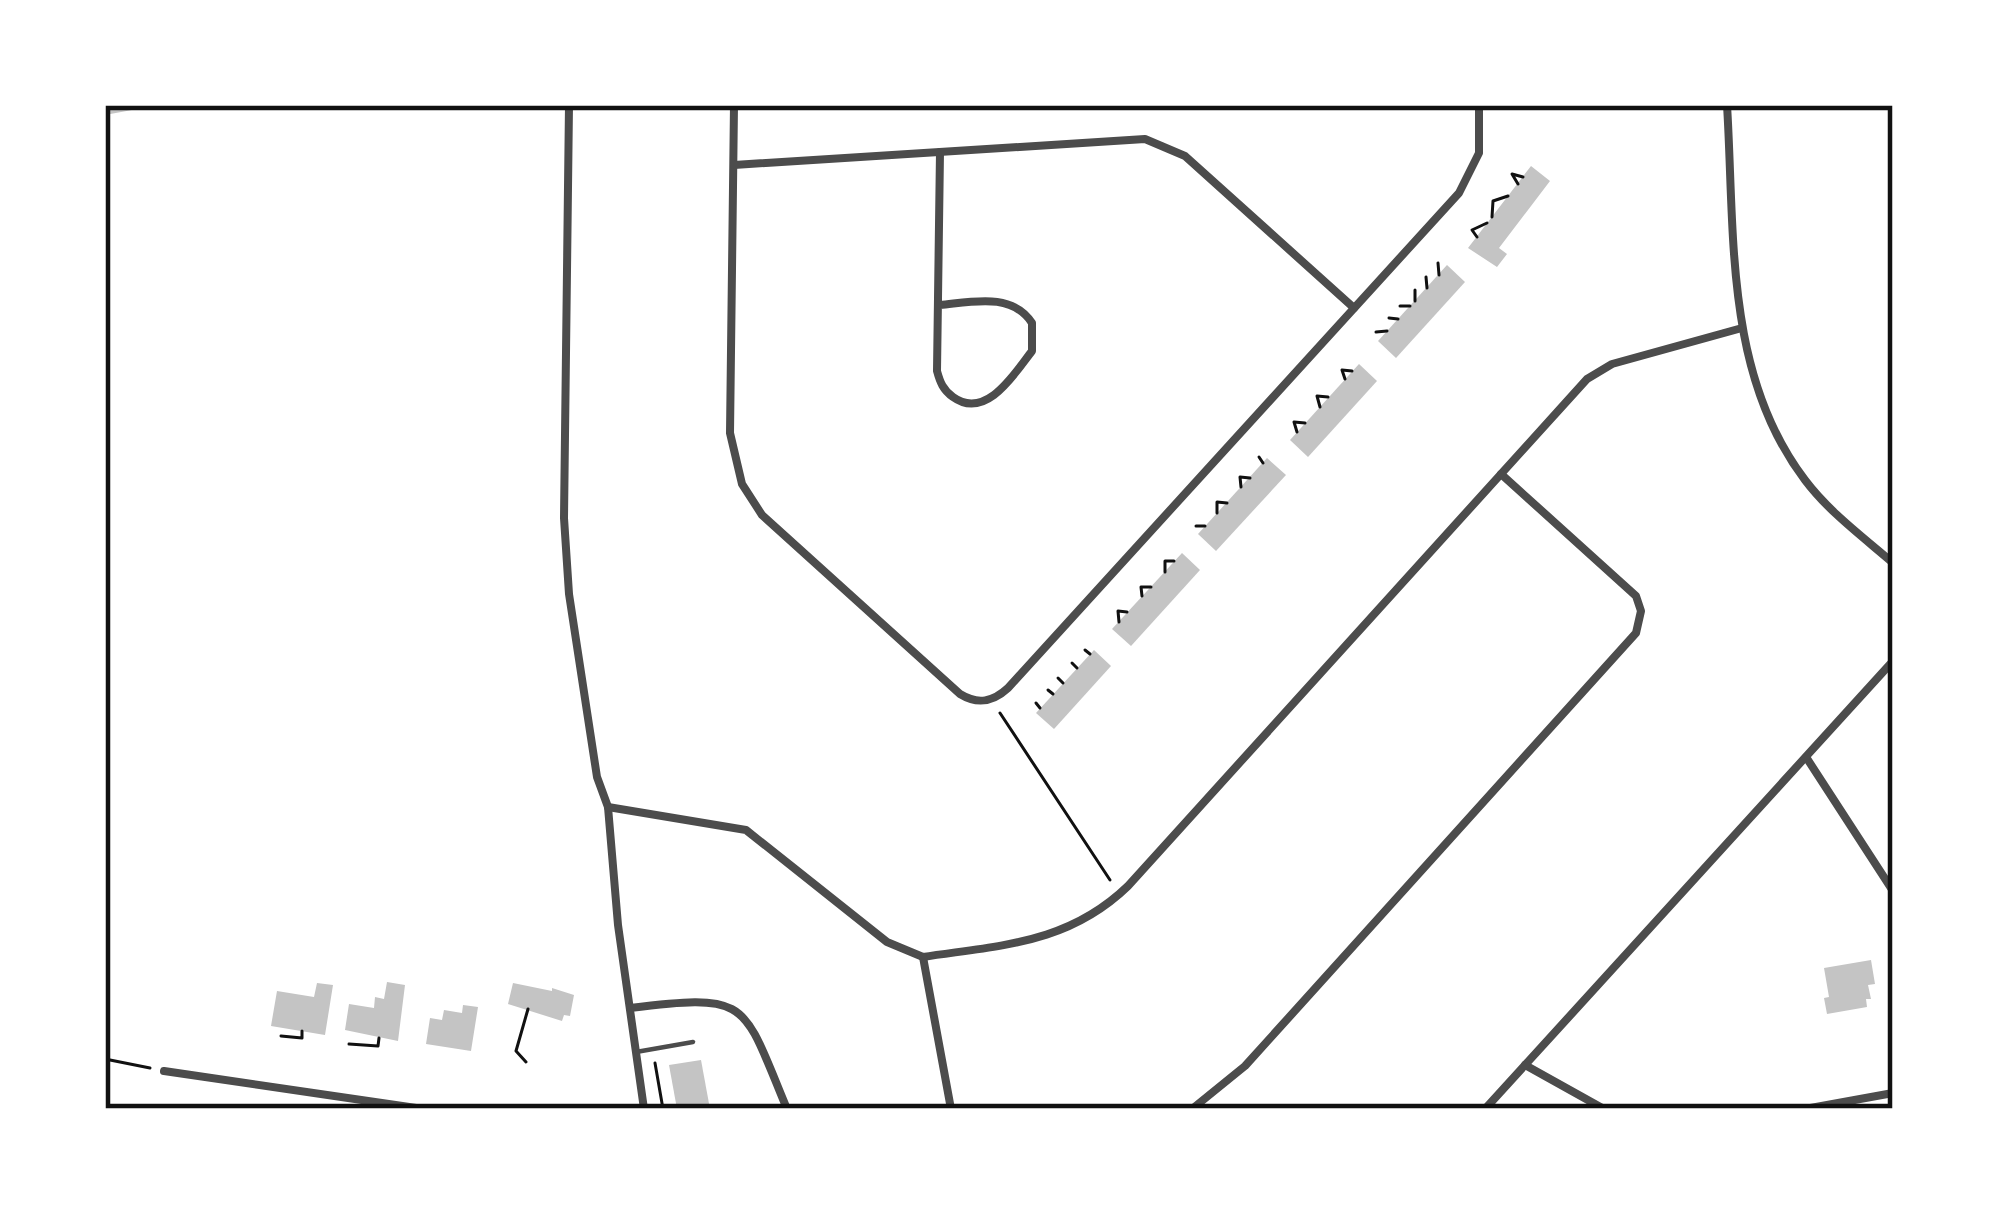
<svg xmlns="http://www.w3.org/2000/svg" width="1998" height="1214" viewBox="0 0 1998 1214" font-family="'Nunito Sans',sans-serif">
  <rect width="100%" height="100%" fill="#fff"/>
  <g fill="#c4c4c4">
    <path d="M 105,105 L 148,105 L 148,107 L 105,115 Z"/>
    <path d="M 1531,166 L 1550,181 L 1499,248 L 1507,254 L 1497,267 L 1468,248 Z"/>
    <path d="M 1447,265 L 1465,282 L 1396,358 L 1378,341 Z"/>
    <path d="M 1359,364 L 1377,381 L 1308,457 L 1290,440 Z"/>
    <path d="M 1267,458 L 1286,475 L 1216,551 L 1198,534 Z"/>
    <path d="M 1182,553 L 1200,570 L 1131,646 L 1112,629 Z"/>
    <path d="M 1094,650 L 1111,666 L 1054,729 L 1036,713 Z"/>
    <path d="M 1871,960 L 1875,984 L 1868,985 L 1871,999 L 1866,999 L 1867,1007 L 1827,1014 L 1824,998 L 1829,997 L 1824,968 Z"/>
    <path d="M 387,982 L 405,985 L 398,1041 L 345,1030 L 349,1004 L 374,1008 L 375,997 L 384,999 Z"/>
    <path d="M 317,983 L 333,985 L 325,1035 L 271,1026 L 277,991 L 314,997 Z"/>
    <path d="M 513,983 L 552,991 L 552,988 L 574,995 L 570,1016 L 564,1015 L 562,1021 L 508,1004 Z"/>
    <path d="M 463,1005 L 478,1007 L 471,1051 L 426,1044 L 430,1018 L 442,1020 L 444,1010 L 462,1013 Z"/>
    <path d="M 701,1060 L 710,1109 L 677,1109 L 669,1065 Z"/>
  </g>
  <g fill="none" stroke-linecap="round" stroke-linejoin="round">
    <g stroke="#111" stroke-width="3">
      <path d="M 1518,184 L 1512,174 L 1523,177"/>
      <path d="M 1492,217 L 1493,201 L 1508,196"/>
      <path d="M 1477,237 L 1472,230 L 1487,223"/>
      <path d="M 1438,263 L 1439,275"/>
      <path d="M 1426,277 L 1427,288"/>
      <path d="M 1415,301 L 1415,290"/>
      <path d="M 1400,306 L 1410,306"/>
      <path d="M 1389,318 L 1398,319"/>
      <path d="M 1376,332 L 1387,331"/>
      <path d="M 1345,379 L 1342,370 L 1352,371"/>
      <path d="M 1320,407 L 1317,396 L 1328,397"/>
      <path d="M 1297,432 L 1294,422 L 1305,423"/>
      <path d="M 1259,457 L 1263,463"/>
      <path d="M 1241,487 L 1240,477 L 1250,478"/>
      <path d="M 1217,513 L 1217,502 L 1227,503"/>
      <path d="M 1196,526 L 1205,526"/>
      <path d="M 1165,572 L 1165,561 L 1174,561"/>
      <path d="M 1142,596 L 1141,587 L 1151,587"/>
      <path d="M 1119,622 L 1118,611 L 1127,612"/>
      <path d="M 1085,650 L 1090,654"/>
      <path d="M 1072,663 L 1077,668"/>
      <path d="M 1058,678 L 1063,683"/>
      <path d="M 1048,690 L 1053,694"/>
      <path d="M 1036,703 L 1040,708"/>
      <path d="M 1000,713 L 1110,880"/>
      <path d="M 281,1036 L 302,1038 L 302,1031"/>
      <path d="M 349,1044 L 378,1046 L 379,1038"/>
      <path d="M 105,1059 L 150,1068"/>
      <path d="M 526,1062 L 516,1051 L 528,1009"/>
      <path d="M 655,1063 L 663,1109"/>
    </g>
    <path stroke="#4c4c4c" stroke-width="4.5" d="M 636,1052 L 693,1042"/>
    <g stroke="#4c4c4c" stroke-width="8">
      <path d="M 569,105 L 564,518 L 569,594 L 597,777 L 608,807 L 618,925 L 644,1109"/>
      <path d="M 734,105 L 730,433 L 742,484 L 762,515 L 960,694 C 978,705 993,702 1008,688 L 1459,193 L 1479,153 L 1479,105"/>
      <path d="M 1727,105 C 1735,232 1724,374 1805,480 C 1829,512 1863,537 1893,563"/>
      <path d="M 940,152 L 937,371 C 940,382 943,390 953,397 C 986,421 1015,373 1032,351 L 1032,323 C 1012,292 972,302 940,305"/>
      <path d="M 734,165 L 1145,139 L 1185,156 L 1354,308"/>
      <path d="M 1806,757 L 1893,891"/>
      <path d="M 608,807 L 746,830 L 887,942 L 923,957 C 1001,945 1068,944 1128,886 L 1587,379 L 1612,364 L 1742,328"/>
      <path d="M 923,957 L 951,1109"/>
      <path d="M 630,1008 C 751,993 742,1001 787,1109"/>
      <path d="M 1525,1065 L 1604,1109"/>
      <path d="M 164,1071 L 423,1109"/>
      <path d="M 1192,1109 L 1245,1066 L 1636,633 L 1641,611 L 1636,596 L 1501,474"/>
      <path d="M 1485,1109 L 1893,661"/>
      <path d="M 1805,1109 L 1893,1093"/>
    </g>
  </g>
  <rect width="1998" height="1214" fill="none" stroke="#ffffff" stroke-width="216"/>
  <rect x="108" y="108" width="1782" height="998" fill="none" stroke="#111" stroke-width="4.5"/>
</svg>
